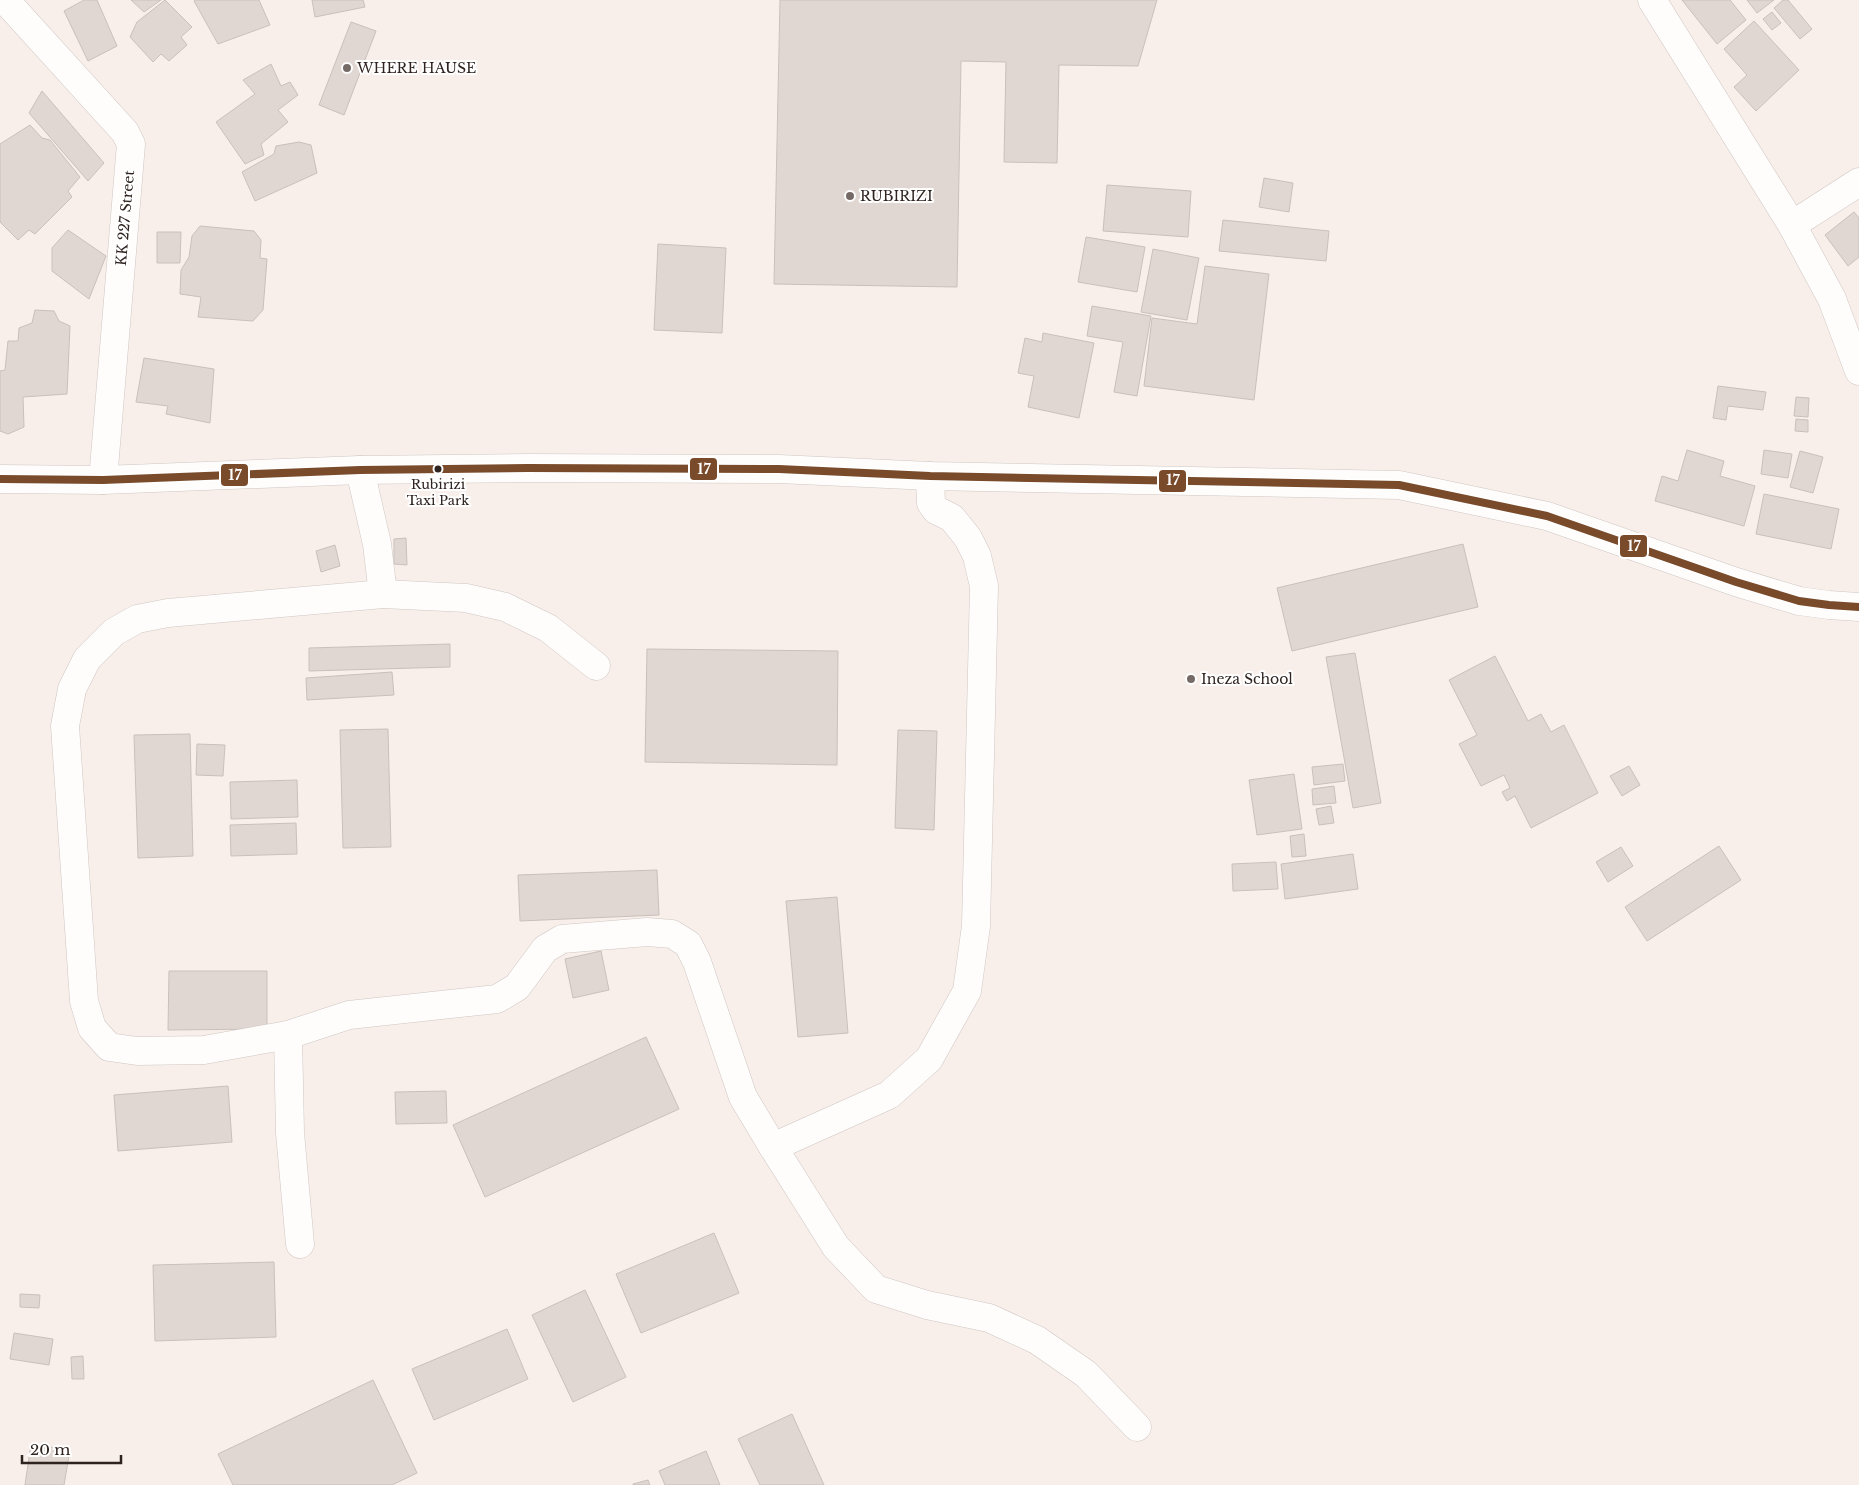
<svg xmlns="http://www.w3.org/2000/svg" width="1859" height="1485" viewBox="0 0 1859 1485" font-family="'Libre Baskerville',serif">
  <rect width="100%" height="100%" fill="#f8efeb"/>
  <g fill="#e1d7d2" stroke="#c9c0bc">
    <path d="M 84,0 L 97,0 L 117,46 L 88,61 L 64,11 Z"/>
    <path d="M 131,0 L 161,0 L 144,12 Z"/>
    <path d="M 165,0 L 192,27 L 181,37 L 187,45 L 169,61 L 161,54 L 153,62 L 130,37 L 137,22 Z"/>
    <path d="M 195,0 L 259,0 L 270,25 L 218,44 L 194,1 Z"/>
    <path d="M 312,0 L 363,0 L 365,7 L 315,17 Z"/>
    <path d="M 780,0 L 1157,0 L 1138,66 L 1059,65 L 1057,163 L 1004,162 L 1006,62 L 961,61 L 957,287 L 774,284 Z"/>
    <path d="M 1682,0 L 1730,0 L 1746,20 L 1717,44 Z"/>
    <path d="M 1747,0 L 1774,0 L 1757,13 Z"/>
    <path d="M 1783,0 L 1788,0 L 1812,29 L 1800,39 L 1774,8 Z"/>
    <path d="M 1772,12 L 1781,23 L 1772,30 L 1763,19 Z"/>
    <path d="M 1754,21 L 1799,70 L 1756,111 L 1734,87 L 1747,75 L 1724,49 Z"/>
    <path d="M 351,22 L 376,31 L 344,115 L 319,105 Z"/>
    <path d="M 271,64 L 281,86 L 290,82 L 298,95 L 278,110 L 288,122 L 261,144 L 264,155 L 245,164 L 216,122 L 255,94 L 243,80 Z"/>
    <path d="M 42,91 L 104,163 L 88,181 L 29,113 Z"/>
    <path d="M 30,125 L 42,138 L 50,140 L 80,177 L 68,191 L 72,197 L 35,234 L 29,230 L 18,240 L 0,222 L 0,144 Z"/>
    <path d="M 299,142 L 311,145 L 317,173 L 255,201 L 242,172 L 274,154 L 276,146 Z"/>
    <path d="M 1264,178 L 1293,183 L 1289,212 L 1259,207 Z"/>
    <path d="M 1107,185 L 1191,191 L 1188,237 L 1103,231 Z"/>
    <path d="M 1854,212 L 1859,218 L 1859,257 L 1848,266 L 1825,235 Z"/>
    <path d="M 1223,220 L 1329,231 L 1326,261 L 1219,251 Z"/>
    <path d="M 200,226 L 254,231 L 261,240 L 260,258 L 267,259 L 263,310 L 253,321 L 198,317 L 201,297 L 180,294 L 181,270 L 189,257 L 192,236 Z"/>
    <path d="M 68,230 L 106,256 L 89,299 L 52,271 L 52,248 Z"/>
    <path d="M 157,232 L 181,232 L 180,263 L 157,263 Z"/>
    <path d="M 1086,237 L 1145,247 L 1137,292 L 1078,282 Z"/>
    <path d="M 658,244 L 726,248 L 722,333 L 654,330 Z"/>
    <path d="M 1153,249 L 1199,258 L 1187,320 L 1141,312 Z"/>
    <path d="M 1205,266 L 1269,274 L 1254,400 L 1144,386 L 1152,318 L 1197,324 Z"/>
    <path d="M 1092,306 L 1151,316 L 1137,396 L 1114,392 L 1123,342 L 1087,336 Z"/>
    <path d="M 35,310 L 54,311 L 59,321 L 70,326 L 67,394 L 23,397 L 24,427 L 8,434 L 0,431 L 0,371 L 5,370 L 8,341 L 18,341 L 19,328 L 32,323 Z"/>
    <path d="M 1043,333 L 1094,343 L 1079,418 L 1028,407 L 1034,376 L 1018,373 L 1025,338 L 1042,342 Z"/>
    <path d="M 144,358 L 214,369 L 210,423 L 166,414 L 168,406 L 136,402 Z"/>
    <path d="M 1718,386 L 1766,392 L 1763,410 L 1728,406 L 1726,420 L 1713,418 Z"/>
    <path d="M 1796,397 L 1809,398 L 1808,417 L 1794,416 Z"/>
    <path d="M 1796,419 L 1808,420 L 1808,432 L 1795,431 Z"/>
    <path d="M 1687,450 L 1724,461 L 1720,476 L 1755,486 L 1744,526 L 1655,501 L 1662,476 L 1678,481 Z"/>
    <path d="M 1764,450 L 1792,454 L 1788,478 L 1761,474 Z"/>
    <path d="M 1800,451 L 1823,457 L 1813,493 L 1790,487 Z"/>
    <path d="M 1764,494 L 1839,509 L 1831,549 L 1756,534 Z"/>
    <path d="M 406,538 L 407,565 L 394,564 L 394,539 Z"/>
    <path d="M 1463,544 L 1478,607 L 1292,651 L 1277,588 Z"/>
    <path d="M 335,545 L 340,566 L 321,572 L 316,551 Z"/>
    <path d="M 450,644 L 450,667 L 309,671 L 309,648 Z"/>
    <path d="M 647,649 L 838,651 L 837,765 L 645,762 Z"/>
    <path d="M 1355,653 L 1381,803 L 1353,808 L 1326,657 Z"/>
    <path d="M 1495,656 L 1528,721 L 1541,714 L 1551,732 L 1564,725 L 1598,793 L 1531,828 L 1515,796 L 1507,801 L 1502,792 L 1510,788 L 1504,775 L 1481,786 L 1459,744 L 1477,735 L 1449,680 Z"/>
    <path d="M 392,672 L 394,695 L 307,700 L 306,678 Z"/>
    <path d="M 388,729 L 391,847 L 343,848 L 340,730 Z"/>
    <path d="M 898,730 L 937,731 L 934,830 L 895,828 Z"/>
    <path d="M 190,734 L 193,856 L 138,858 L 134,735 Z"/>
    <path d="M 197,744 L 225,745 L 223,776 L 196,775 Z"/>
    <path d="M 1343,764 L 1345,781 L 1314,785 L 1312,767 Z"/>
    <path d="M 1629,766 L 1640,785 L 1622,796 L 1610,776 Z"/>
    <path d="M 1294,774 L 1302,829 L 1257,835 L 1249,780 Z"/>
    <path d="M 297,780 L 298,817 L 231,819 L 230,782 Z"/>
    <path d="M 1334,786 L 1336,803 L 1313,805 L 1312,789 Z"/>
    <path d="M 1331,806 L 1334,823 L 1319,825 L 1316,809 Z"/>
    <path d="M 296,823 L 297,854 L 231,856 L 230,825 Z"/>
    <path d="M 1304,834 L 1306,856 L 1292,857 L 1290,836 Z"/>
    <path d="M 1719,846 L 1741,880 L 1647,941 L 1625,907 Z"/>
    <path d="M 1621,847 L 1633,866 L 1608,882 L 1596,862 Z"/>
    <path d="M 1353,854 L 1358,889 L 1285,899 L 1281,864 Z"/>
    <path d="M 1276,862 L 1278,889 L 1233,891 L 1232,864 Z"/>
    <path d="M 657,870 L 659,915 L 520,921 L 518,875 Z"/>
    <path d="M 837,897 L 848,1033 L 798,1037 L 786,901 Z"/>
    <path d="M 601,951 L 609,990 L 573,998 L 565,959 Z"/>
    <path d="M 169,971 L 267,971 L 267,1029 L 168,1030 Z"/>
    <path d="M 646,1037 L 679,1109 L 485,1197 L 453,1125 Z"/>
    <path d="M 228,1086 L 232,1142 L 118,1151 L 114,1095 Z"/>
    <path d="M 446,1091 L 447,1123 L 396,1124 L 395,1092 Z"/>
    <path d="M 714,1233 L 739,1293 L 641,1333 L 616,1274 Z"/>
    <path d="M 274,1262 L 276,1337 L 155,1341 L 153,1265 Z"/>
    <path d="M 585,1290 L 626,1377 L 573,1402 L 532,1315 Z"/>
    <path d="M 20,1294 L 40,1295 L 39,1308 L 20,1307 Z"/>
    <path d="M 507,1329 L 528,1379 L 434,1420 L 412,1369 Z"/>
    <path d="M 14,1333 L 53,1339 L 49,1365 L 10,1359 Z"/>
    <path d="M 83,1356 L 84,1379 L 72,1379 L 71,1357 Z"/>
    <path d="M 373,1380 L 417,1473 L 392,1485 L 233,1485 L 218,1454 Z"/>
    <path d="M 792,1414 L 824,1485 L 760,1485 L 738,1439 Z"/>
    <path d="M 31,1444 L 70,1450 L 64,1485 L 25,1485 Z"/>
    <path d="M 706,1451 L 720,1485 L 665,1485 L 659,1471 Z"/>
    <path d="M 648,1480 L 650,1485 L 633,1485 L 633,1484 Z"/>
  </g>
  <g fill="none" stroke-linecap="round" stroke-linejoin="round">
    <g stroke="#cfc6c2" stroke-width="29">
      <g id="minor">
        <path d="M 5,0 L 125,132 L 131,144 L 103,480"/>
        <path d="M 1652,0 L 1792,225 L 1832,299 L 1859,371"/>
        <path d="M 1792,225 L 1859,182"/>
        <path d="M 360,470 L 377,544 L 383,594"/>
        <path d="M 596,666 L 548,628 L 505,607 L 466,598 L 383,594 L 168,613 L 137,619 L 114,632 L 87,659 L 72,689 L 65,726 L 84,1001 L 92,1028 L 109,1047 L 137,1051 L 204,1050 L 288,1035 L 349,1015 L 497,999 L 517,987 L 545,949 L 562,939 L 647,932 L 672,934 L 688,944 L 697,962 L 743,1097 L 773,1147 L 836,1247 L 876,1289 L 927,1305 L 989,1318 L 1037,1340 L 1086,1374 L 1137,1427"/>
        <path d="M 288,1035 L 290,1133 L 300,1244"/>
        <path d="M 773,1147 L 889,1095 L 929,1059 L 967,991 L 976,926 L 984,586 L 977,556 L 968,538 L 952,518 L 936,510 L 931,503 L 930,476"/>
      </g>
    </g>
    <g stroke="#cfc6c2" stroke-width="29">
      <path id="major" d="M 0,479 L 103,480 L 360,470 L 528,468 L 779,469 L 930,476 L 1399,485 L 1547,516 L 1736,582 L 1799,601 L 1829,605 L 1859,607"/>
    </g>
    <use href="#minor" stroke="#fefdfc" stroke-width="28"/>
    <use href="#major" stroke="#fefdfc" stroke-width="28"/>
    <g stroke="#fff" stroke-width="11">
      <path id="bus-1" d="M 0,479 L 103,480 L 360,470 L 528,468 L 779,469 L 930,476 L 1399,485 L 1547,516 L 1736,582 L 1799,601 L 1829,605 L 1859,607"/>
    </g>
    <use href="#bus-1" stroke="#7a4b2a" stroke-width="8"/>
  </g>
  <g fill="#756a66" stroke="#fff" stroke-width="2">
    <circle cx="347" cy="68" r="5"/>
    <circle cx="850" cy="196" r="5"/>
    <circle cx="1191" cy="679" r="5"/>
  </g>
  <circle fill="#2e231f" stroke="#fff" stroke-width="2" cx="438" cy="469" r="4.5"/>
  <g text-anchor="middle" dominant-baseline="central" stroke-width="4" stroke-linejoin="round" paint-order="stroke">
    <g font-size="13" fill="#2e231f" stroke="#fff">
      <text x="438" y="484">Rubirizi<tspan x="438" dy="16">Taxi Park</tspan></text>
    </g>
    <g font-size="14" fill="#2e231f" stroke="#fff" text-anchor="start">
      <text x="357" y="68">WHERE HAUSE</text>
      <text x="860" y="196">RUBIRIZI</text>
      <text x="1201" y="679">Ineza School</text>
    </g>
    <g font-size="14" fill="#2e231f" stroke="#fff">
      <text transform="translate(125 218) rotate(-85)">KK 227 Street</text>
    </g>
  </g>
  <g stroke="#fff" stroke-width="2">
    <rect x="689" y="457" width="29" height="24" rx="5" fill="#7a4b2a"/>
    <rect x="220" y="463" width="29" height="24" rx="5" fill="#7a4b2a"/>
    <rect x="1158" y="469" width="29" height="24" rx="5" fill="#7a4b2a"/>
    <rect x="1619" y="534" width="29" height="24" rx="5" fill="#7a4b2a"/>
  </g>
  <g font-size="14" text-anchor="middle" font-weight="bold" fill="#fff">
    <text x="704" y="474">17</text>
    <text x="235" y="480">17</text>
    <text x="1173" y="485">17</text>
    <text x="1634" y="551">17</text>
  </g>
  <path d="M22 1455v8h99v-8" fill="none" stroke="#2e231f" stroke-width="2.5"/>
  <text x="30" y="1455" font-size="15" fill="#2e231f" stroke="#ffffff" stroke-width="4" paint-order="stroke">20 m</text>
</svg>
